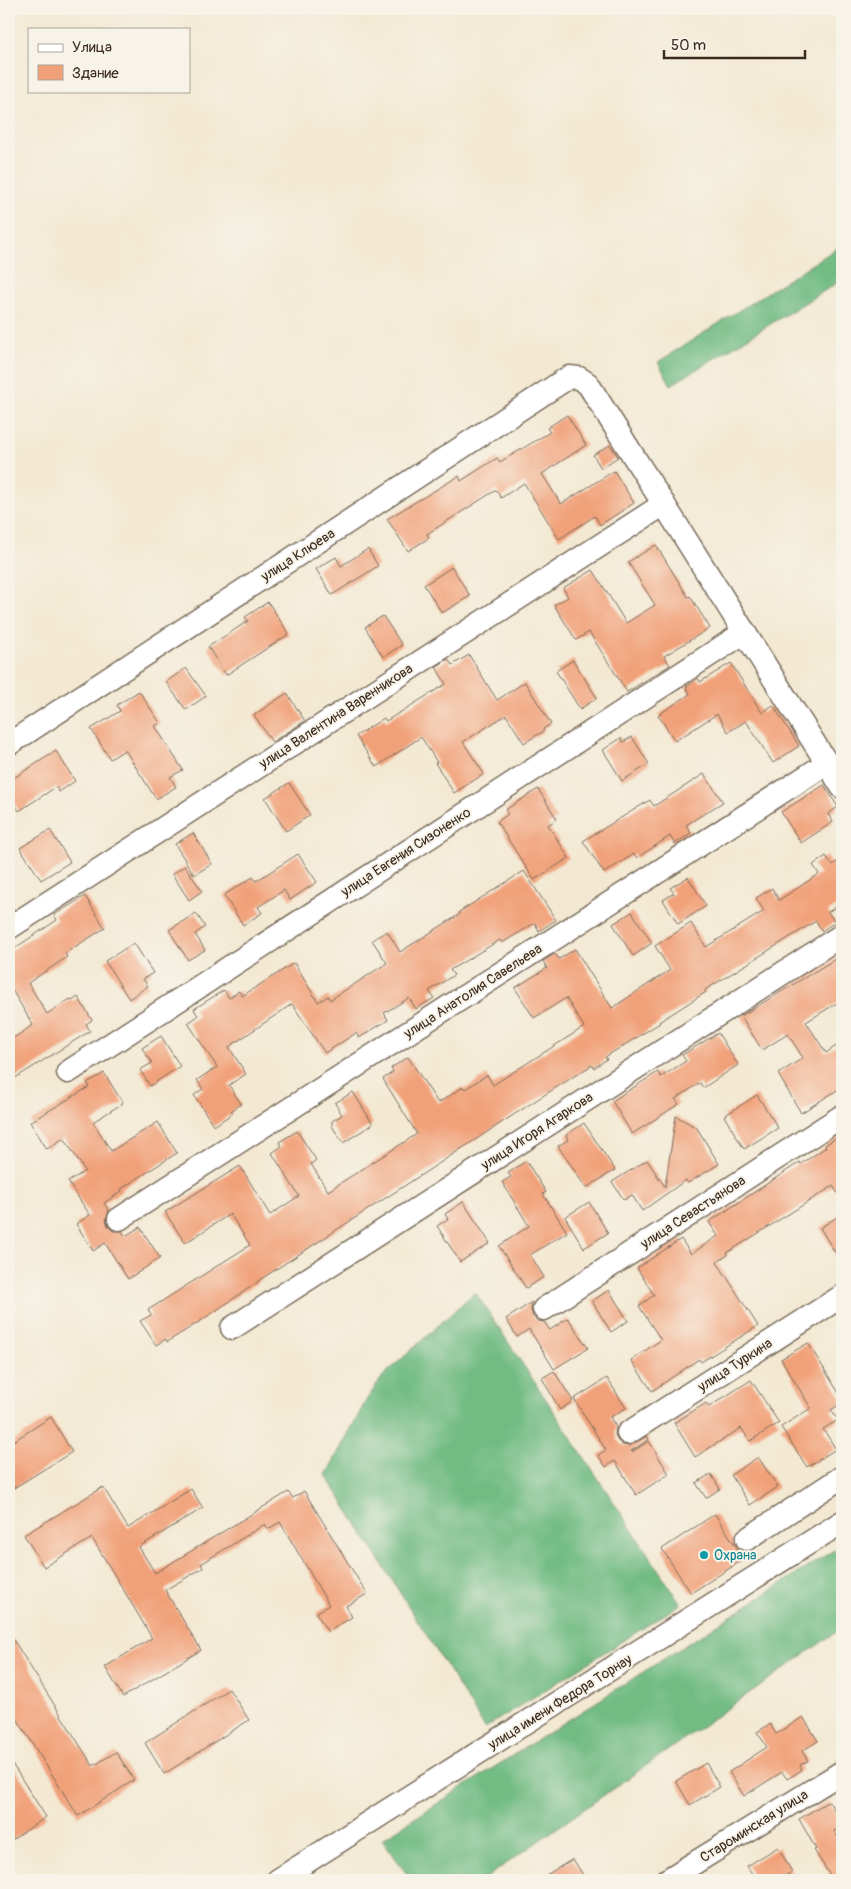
<svg xmlns="http://www.w3.org/2000/svg" width="851" height="1889" viewBox="0 0 851 1889" font-family="Pangolin,sans-serif">
  <rect width="100%" height="100%" fill="#f7f3e8"/>
  <filter id="ink" filterUnits="userSpaceOnUse"><feTurbulence type="fractalNoise" baseFrequency=".02" numOctaves="2"/><feDisplacementMap in="SourceGraphic" scale="10" xChannelSelector="R" yChannelSelector="G"/><feConvolveMatrix kernelMatrix="1 2 1 2 8 2 1 2 1" color-interpolation-filters="sRGB"/></filter>
  <filter id="wash" filterUnits="userSpaceOnUse"><feTurbulence type="fractalNoise" baseFrequency=".0096" numOctaves="4" result="noise"/><feDisplacementMap in="SourceGraphic" scale="20" xChannelSelector="R" yChannelSelector="G"/><feGaussianBlur stdDeviation="1.12" result="paint"/><feColorMatrix in="noise" values="0 0 0 0 0 0 0 0 0 0 0 0 0 0 0 0 0 1.4 0 .05"/><feComposite in="paint" operator="in"/></filter>
  <g filter="url(#wash)">
    <rect width="100%" height="100%" fill="#f3e9d3"/>
    <g fill="#72bc84" stroke="#567351">
      <path d="M 842,245 L 842,280 L 671,385 L 658,362 Z"/>
      <path d="M 475,1292 L 681,1604 L 485,1728 L 326,1475 L 367,1399 L 383,1376 Z"/>
      <path d="M 842,1545 L 842,1628 L 483,1880 L 411,1880 L 382,1839 Z"/>
    </g>
    <g id="blocks">
      <g fill="#f1a179">
        <path d="M 567,415 L 586,445 L 542,474 L 561,504 L 614,471 L 634,503 L 600,525 L 595,516 L 559,539 L 524,483 L 501,498 L 496,490 L 427,534 L 429,538 L 408,551 L 387,519 L 459,476 L 461,481 L 497,458 L 500,462 L 550,432 L 547,428 Z"/>
        <path d="M 610,445 L 618,457 L 601,468 L 593,455 Z"/>
        <path d="M 656,545 L 688,597 L 690,596 L 710,628 L 664,656 L 670,665 L 627,692 L 589,632 L 576,640 L 554,605 L 568,597 L 563,588 L 593,570 L 626,623 L 655,605 L 628,562 Z"/>
        <path d="M 368,549 L 378,566 L 332,595 L 316,569 L 336,557 L 341,566 Z"/>
        <path d="M 452,567 L 470,596 L 442,613 L 424,585 Z"/>
        <path d="M 268,602 L 289,634 L 226,675 L 208,647 L 248,621 L 245,617 Z"/>
        <path d="M 383,616 L 402,645 L 383,657 L 365,627 Z"/>
        <path d="M 469,655 L 497,700 L 525,682 L 551,724 L 543,729 L 544,731 L 524,743 L 506,715 L 463,742 L 484,774 L 454,793 L 435,763 L 437,762 L 421,737 L 376,767 L 356,736 L 384,718 L 386,721 L 446,684 L 436,667 L 448,659 L 452,665 Z"/>
        <path d="M 573,660 L 597,698 L 580,709 L 556,671 Z"/>
        <path d="M 731,663 L 762,713 L 773,705 L 799,746 L 773,763 L 746,721 L 728,732 L 717,714 L 675,741 L 658,715 L 690,694 L 686,687 L 698,678 L 700,682 Z"/>
        <path d="M 186,668 L 206,696 L 186,710 L 166,682 Z"/>
        <path d="M 139,691 L 160,723 L 155,726 L 183,770 L 170,777 L 176,787 L 156,799 L 125,750 L 110,759 L 91,729 L 120,711 L 117,705 Z"/>
        <path d="M 287,693 L 305,721 L 272,742 L 254,715 Z"/>
        <path d="M 632,737 L 649,764 L 622,781 L 603,750 L 621,738 L 623,742 Z"/>
        <path d="M 56,751 L 75,781 L 59,792 L 56,787 L 19,811 L 9,795 L 9,781 Z"/>
        <path d="M 704,774 L 723,802 L 686,825 L 691,833 L 675,844 L 670,836 L 637,858 L 634,854 L 604,873 L 583,841 L 650,800 L 654,806 Z"/>
        <path d="M 289,783 L 310,815 L 286,831 L 265,798 Z"/>
        <path d="M 824,785 L 838,807 L 828,814 L 833,822 L 801,843 L 781,812 Z"/>
        <path d="M 538,789 L 557,819 L 548,825 L 569,858 L 534,880 L 497,822 L 508,814 L 505,810 Z"/>
        <path d="M 50,830 L 70,862 L 41,880 L 20,848 Z"/>
        <path d="M 193,833 L 212,864 L 194,875 L 175,844 Z"/>
        <path d="M 298,854 L 317,882 L 290,900 L 284,890 L 258,907 L 262,913 L 243,925 L 224,895 L 253,877 L 256,881 Z"/>
        <path d="M 826,856 L 832,865 L 842,859 L 842,903 L 828,912 L 835,922 L 822,931 L 816,921 L 705,990 L 706,992 L 659,1022 L 660,1023 L 605,1057 L 607,1059 L 594,1068 L 592,1065 L 538,1099 L 258,1281 L 258,1282 L 202,1320 L 167,1342 L 166,1339 L 156,1345 L 140,1321 L 151,1315 L 148,1310 L 250,1245 L 230,1214 L 185,1243 L 165,1212 L 240,1166 L 270,1215 L 299,1196 L 272,1153 L 282,1146 L 279,1142 L 297,1131 L 316,1160 L 311,1164 L 328,1191 L 417,1134 L 383,1079 L 393,1072 L 391,1068 L 408,1057 L 438,1103 L 463,1087 L 465,1089 L 487,1075 L 493,1085 L 584,1027 L 566,998 L 534,1018 L 515,988 L 547,968 L 543,961 L 555,954 L 559,959 L 575,949 L 612,1008 L 670,970 L 655,946 L 691,923 L 706,947 L 764,911 L 756,898 L 772,888 L 779,900 L 819,874 L 813,865 Z"/>
        <path d="M 185,866 L 202,891 L 189,900 L 172,874 Z"/>
        <path d="M 524,871 L 556,920 L 539,931 L 535,923 L 502,943 L 500,940 L 450,970 L 454,975 L 429,991 L 434,998 L 416,1009 L 409,998 L 384,1013 L 388,1020 L 359,1038 L 356,1033 L 325,1053 L 292,1004 L 229,1047 L 246,1074 L 229,1085 L 241,1104 L 231,1111 L 233,1113 L 214,1126 L 194,1095 L 203,1089 L 197,1080 L 217,1067 L 188,1023 L 198,1016 L 194,1009 L 224,990 L 229,998 L 239,991 L 242,996 L 294,963 L 318,1002 L 328,996 L 330,1000 L 387,963 L 372,940 L 387,931 L 400,952 L 460,914 L 459,912 Z"/>
        <path d="M 688,877 L 706,906 L 678,924 L 663,900 L 674,893 L 670,888 Z"/>
        <path d="M 85,896 L 105,928 L 65,953 L 67,957 L 28,983 L 47,1014 L 70,999 L 72,1001 L 78,997 L 92,1020 L 86,1024 L 90,1031 L 9,1082 L 9,1041 L 33,1025 L 9,985 L 9,952 L 57,920 L 54,915 Z"/>
        <path d="M 632,912 L 652,943 L 633,956 L 613,924 Z"/>
        <path d="M 196,913 L 205,927 L 195,934 L 205,950 L 188,960 L 169,930 Z"/>
        <path d="M 134,943 L 153,973 L 143,979 L 148,986 L 129,999 L 105,961 Z"/>
        <path d="M 842,955 L 842,1000 L 806,1022 L 826,1053 L 842,1042 L 842,1087 L 801,1113 L 778,1074 L 803,1058 L 788,1034 L 762,1050 L 741,1016 Z"/>
        <path d="M 718,1033 L 738,1065 L 703,1088 L 700,1083 L 675,1099 L 679,1104 L 632,1134 L 612,1101 L 658,1072 L 661,1077 L 686,1061 L 682,1055 Z"/>
        <path d="M 161,1036 L 180,1066 L 150,1086 L 140,1070 L 152,1063 L 142,1048 Z"/>
        <path d="M 104,1073 L 123,1103 L 93,1122 L 111,1151 L 158,1122 L 177,1153 L 121,1189 L 122,1191 L 104,1203 L 109,1211 L 106,1219 L 108,1226 L 113,1231 L 122,1231 L 125,1236 L 140,1227 L 160,1258 L 128,1279 L 105,1243 L 93,1251 L 76,1224 L 90,1215 L 68,1182 L 85,1171 L 64,1138 L 47,1149 L 30,1122 L 89,1087 L 87,1083 Z"/>
        <path d="M 353,1092 L 373,1124 L 343,1143 L 332,1126 L 332,1121 L 342,1115 L 335,1103 Z"/>
        <path d="M 757,1095 L 778,1128 L 744,1149 L 724,1116 Z"/>
        <path d="M 676,1116 L 697,1128 L 719,1164 L 688,1183 L 686,1180 L 642,1211 L 632,1195 L 624,1200 L 612,1182 L 647,1160 L 665,1187 Z"/>
        <path d="M 584,1123 L 615,1170 L 586,1188 L 558,1146 L 568,1140 L 566,1135 Z"/>
        <path d="M 842,1134 L 842,1200 L 833,1186 L 727,1253 L 728,1255 L 717,1262 L 758,1326 L 701,1362 L 699,1359 L 652,1391 L 631,1360 L 661,1340 L 639,1306 L 654,1295 L 637,1268 L 681,1239 L 691,1254 L 718,1236 L 709,1222 L 800,1162 L 801,1164 L 826,1147 L 825,1145 Z"/>
        <path d="M 526,1161 L 546,1192 L 543,1194 L 567,1232 L 530,1255 L 544,1277 L 526,1288 L 499,1246 L 529,1226 L 502,1182 L 511,1177 L 508,1173 Z"/>
        <path d="M 463,1202 L 490,1243 L 460,1262 L 437,1226 L 448,1219 L 445,1214 Z"/>
        <path d="M 589,1202 L 608,1233 L 584,1248 L 565,1217 Z"/>
        <path d="M 842,1214 L 842,1264 L 820,1228 Z"/>
        <path d="M 609,1290 L 628,1321 L 611,1332 L 592,1301 Z"/>
        <path d="M 532,1302 L 531,1310 L 533,1317 L 538,1321 L 544,1322 L 550,1330 L 568,1318 L 588,1348 L 554,1369 L 529,1329 L 517,1337 L 506,1319 Z"/>
        <path d="M 808,1343 L 842,1398 L 842,1403 L 831,1410 L 838,1420 L 823,1429 L 836,1449 L 807,1467 L 781,1427 L 811,1408 L 781,1359 Z"/>
        <path d="M 554,1371 L 573,1401 L 560,1410 L 542,1378 Z"/>
        <path d="M 607,1378 L 626,1408 L 610,1417 L 616,1427 L 615,1434 L 617,1440 L 622,1445 L 629,1446 L 647,1436 L 649,1439 L 631,1451 L 632,1452 L 649,1441 L 669,1474 L 636,1495 L 615,1461 L 606,1467 L 598,1455 L 606,1450 L 574,1399 Z"/>
        <path d="M 751,1380 L 779,1423 L 750,1441 L 741,1428 L 695,1457 L 674,1423 L 706,1403 L 709,1407 Z"/>
        <path d="M 51,1417 L 72,1452 L 9,1491 L 9,1444 Z"/>
        <path d="M 758,1457 L 778,1487 L 750,1505 L 731,1475 Z"/>
        <path d="M 711,1474 L 720,1489 L 706,1498 L 696,1483 Z"/>
        <path d="M 103,1487 L 128,1528 L 191,1489 L 203,1508 L 139,1547 L 155,1573 L 288,1492 L 293,1498 L 304,1491 L 367,1594 L 346,1606 L 352,1617 L 328,1632 L 316,1613 L 329,1605 L 280,1522 L 268,1529 L 265,1524 L 201,1564 L 203,1568 L 165,1590 L 201,1650 L 123,1697 L 105,1667 L 152,1638 L 126,1594 L 92,1538 L 44,1567 L 24,1535 Z"/>
        <path d="M 715,1514 L 744,1559 L 691,1593 L 662,1549 Z"/>
        <path d="M 9,1633 L 93,1766 L 116,1752 L 134,1780 L 78,1816 L 9,1706 Z"/>
        <path d="M 229,1689 L 249,1720 L 164,1774 L 145,1743 Z"/>
        <path d="M 803,1717 L 818,1741 L 802,1751 L 808,1761 L 800,1765 L 802,1770 L 787,1779 L 782,1772 L 744,1796 L 729,1772 L 767,1747 L 757,1732 L 770,1724 L 776,1734 Z"/>
        <path d="M 9,1759 L 46,1817 L 9,1842 Z"/>
        <path d="M 706,1763 L 720,1787 L 690,1805 L 676,1781 Z"/>
        <path d="M 829,1801 L 842,1823 L 842,1826 L 834,1831 L 842,1844 L 842,1880 L 833,1880 L 814,1850 L 816,1849 L 799,1819 Z"/>
        <path d="M 778,1847 L 792,1872 L 778,1880 L 756,1880 L 747,1866 Z"/>
        <path d="M 573,1859 L 586,1880 L 538,1880 Z"/>
      </g>
    </g>
  </g>
  <g filter="url(#ink)">
    <use href="#blocks" fill-opacity="0" stroke="#7b6d5d" stroke-width="1"/>
    <g fill="none" stroke-linecap="round" stroke-linejoin="round">
      <g stroke="#7b6d5d" stroke-width="25">
        <g id="minor">
          <path d="M 9,744 L 569,377 L 579,378 L 588,384 L 842,787"/>
          <path d="M 9,928 L 664,504"/>
          <path d="M 68,1072 L 745,632"/>
          <path d="M 119,1219 L 827,763"/>
          <path d="M 544,1309 L 842,1116"/>
          <path d="M 232,1328 L 842,935"/>
          <path d="M 628,1433 L 842,1296"/>
          <path d="M 747,1539 L 842,1477"/>
          <path d="M 278,1880 L 842,1522"/>
          <path d="M 667,1880 L 842,1772"/>
        </g>
      </g>
      <use href="#minor" stroke="#fff" stroke-width="22"/>
    </g>
  </g>
  <circle fill="#0f9aa8" stroke="#f7f3e8" stroke-width="2" cx="704" cy="1555" r="5"/>
  <g text-anchor="middle" dominant-baseline="central" stroke-width="4" stroke-linejoin="round" paint-order="stroke">
    <g font-size="14" fill="#3b2a1e" stroke="#f7f3e8">
      <text transform="translate(298 555) rotate(-33)">улица Клюева</text>
      <text transform="translate(336 716) rotate(-33)">улица Валентина Варенникова</text>
      <text transform="translate(406 852) rotate(-33)">улица Евгения Сизоненко</text>
      <text transform="translate(473 991) rotate(-33)">улица Анатолия Савельева</text>
      <text transform="translate(537 1131) rotate(-33)">улица Игоря Агаркова</text>
      <text transform="translate(693 1212) rotate(-33)">улица Севастьянова</text>
      <text transform="translate(735 1365) rotate(-33)">улица Туркина</text>
      <text transform="translate(560 1702) rotate(-32)">улица имени Федора Торнау</text>
      <text transform="translate(754 1826) rotate(-32)">Староминская улица</text>
    </g>
    <g font-size="14" fill="#0d838f" stroke="#f7f3e8" text-anchor="start">
      <text x="714" y="1555">Охрана</text>
    </g>
  </g>
  <rect width="851" height="1889" fill="none" stroke="#f7f3e8" stroke-width="30"/>
  <rect x="28" y="28" width="162" height="65" fill="#f7f3e8" stroke="#aca397"/>
  <rect x="38" y="44" width="25" height="8" fill="#ffffff" stroke="#aca397"/>
  <text x="72" y="52" font-size="15" fill="#3b2a1e">Улица</text>
  <rect x="38" y="65" width="25" height="15" fill="#f1a179" stroke="#aca397"/>
  <text x="72" y="78" font-size="15" fill="#3b2a1e">Здание</text>
  <path d="M664 50v8h141v-8" fill="none" stroke="#3b2a1e" stroke-width="2.5"/>
  <text x="671" y="50" font-size="15" fill="#3b2a1e" stroke="#f7f3e8" stroke-width="4" paint-order="stroke">50 m</text>
</svg>
